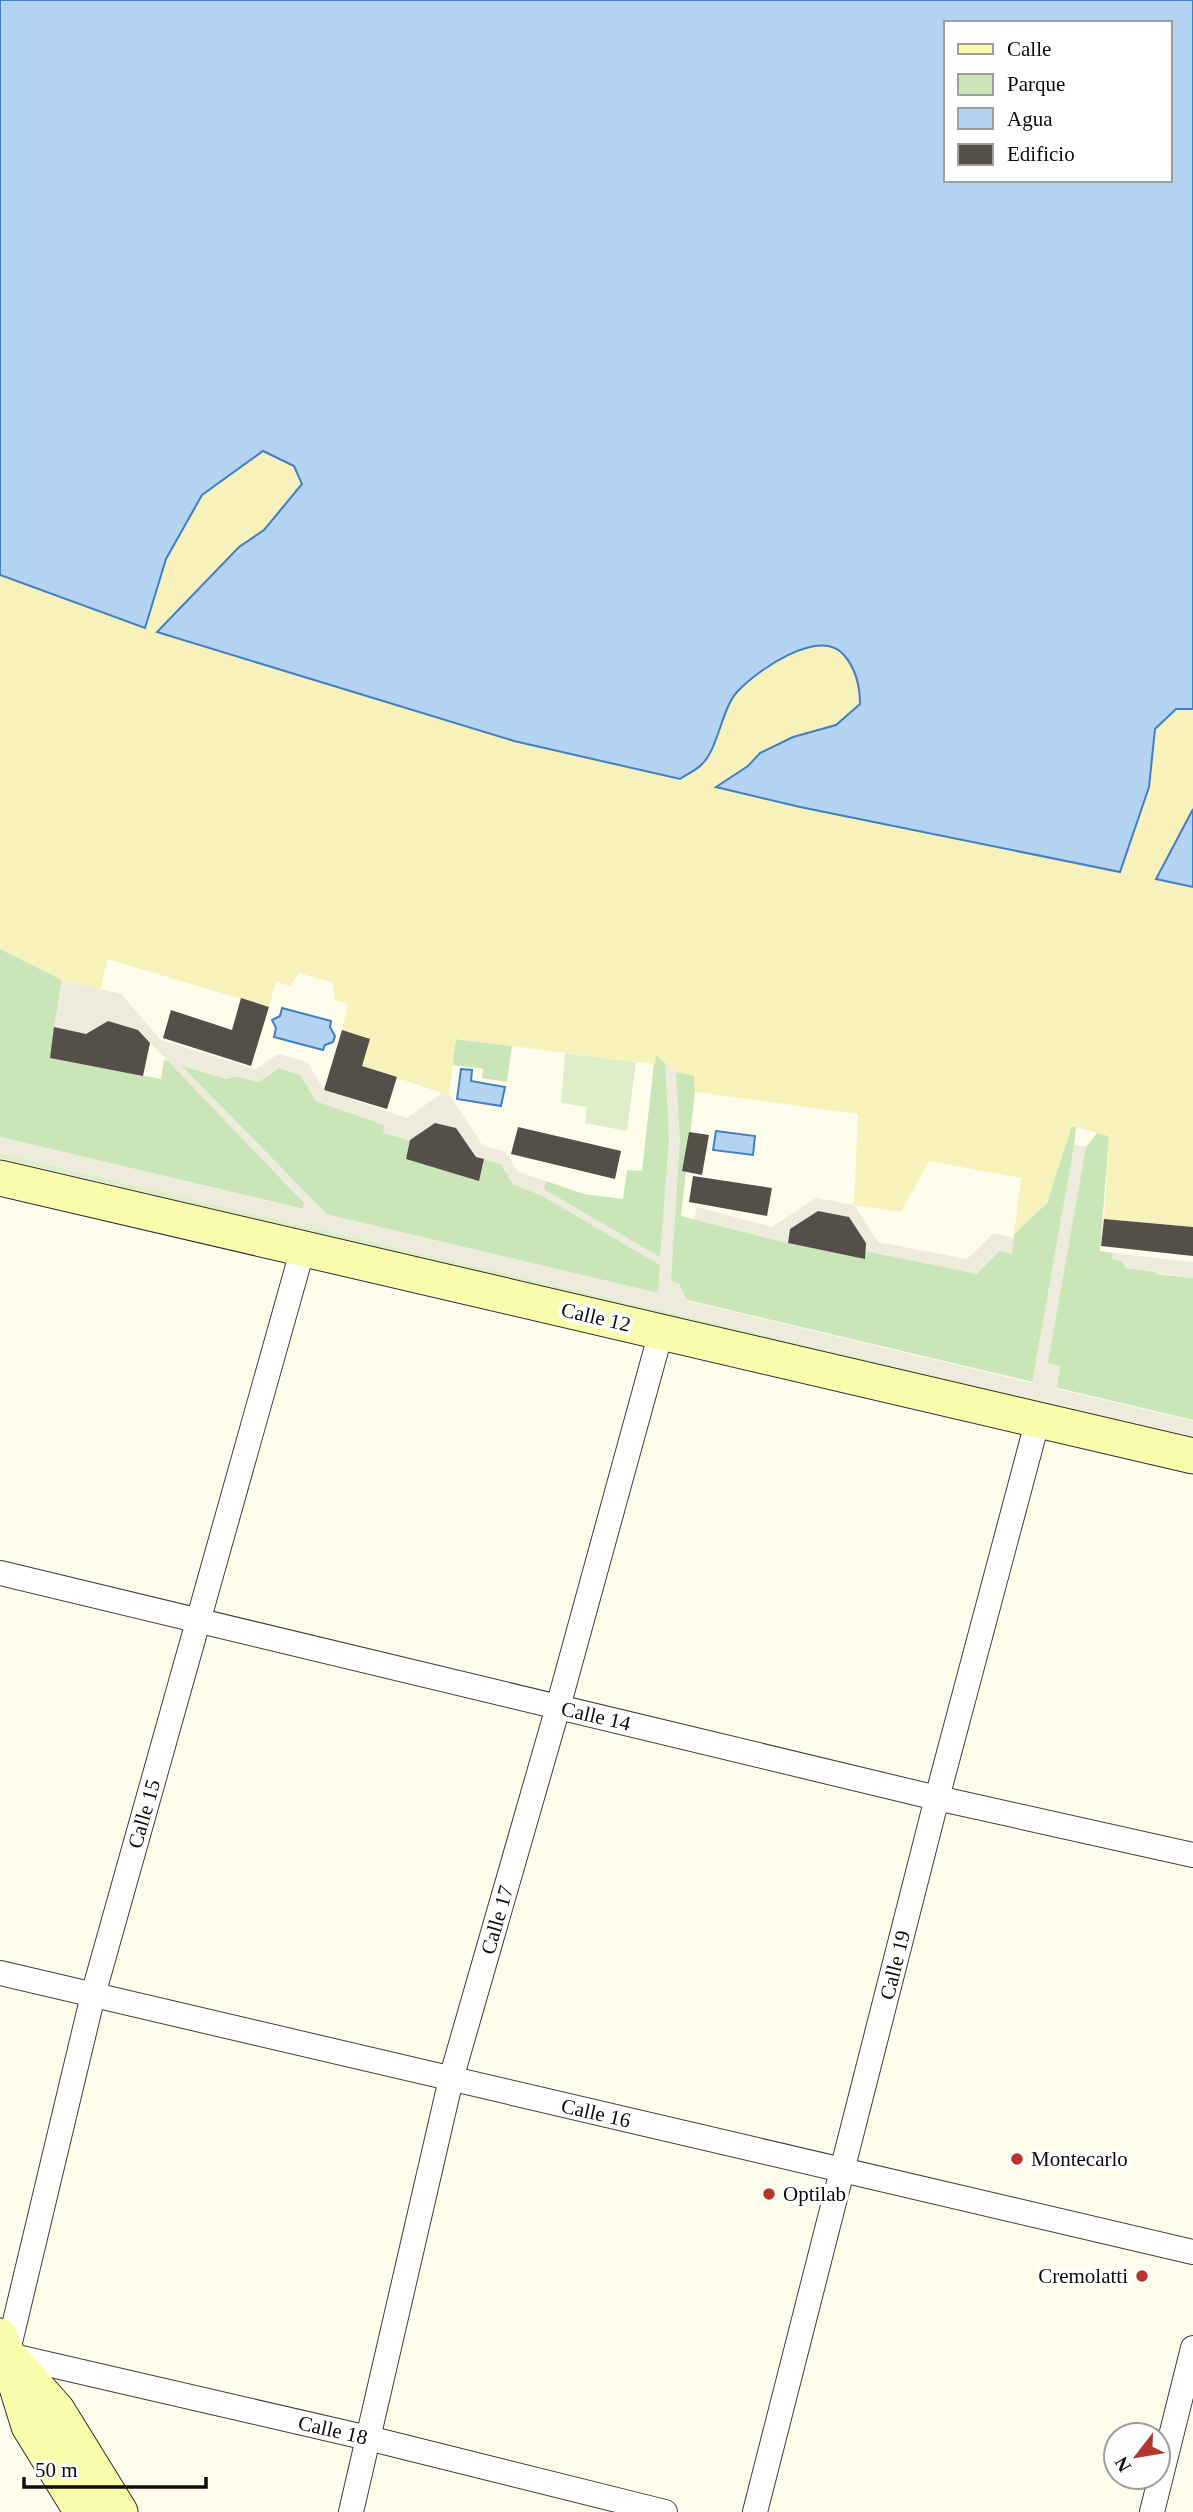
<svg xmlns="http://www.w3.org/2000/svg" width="1193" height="2512" viewBox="0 0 1193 2512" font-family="'Times New Roman',serif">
  <rect width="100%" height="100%" fill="#fefdec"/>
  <g fill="#cae6b8">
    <path d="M 0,949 L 62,980 L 50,1058 L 161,1079 L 164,1060 L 227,1079 L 235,1076 L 258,1082 L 279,1068 L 301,1075 L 316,1101 L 385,1125 L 384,1133 L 410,1140 L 406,1159 L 484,1159 L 501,1164 L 513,1184 L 542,1195 L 546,1181 L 584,1194 L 623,1199 L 627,1170 L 642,1171 L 655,1054 L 676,1072 L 694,1075 L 695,1092 L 681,1216 L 788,1243 L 863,1258 L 865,1251 L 977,1273 L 999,1251 L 1012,1253 L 1014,1234 L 1047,1203 L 1071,1126 L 1076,1127 L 1074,1145 L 1086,1147 L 1097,1133 L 1109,1136 L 1100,1251 L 1113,1253 L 1112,1259 L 1122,1261 L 1126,1268 L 1156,1271 L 1157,1274 L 1193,1278 L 1193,1420 L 0,1137 Z"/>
    <path d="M 456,1039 L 512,1046 L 507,1082 L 482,1078 L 483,1069 L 452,1065 Z"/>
  </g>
  <path fill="#f7f1bb" d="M 262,451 L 294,466 L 302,484 L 264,530 L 239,547 L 192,594 L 680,779 C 687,774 696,770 702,764 C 717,749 722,708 737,692 C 755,672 819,627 844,655 C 856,669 860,686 860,704 L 836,725 L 793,737 L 760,753 L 748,766 L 717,787 L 1120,872 L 1149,787 L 1155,729 L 1176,709 L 1193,709 L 1193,809 L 1156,879 L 1193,887 L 1193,1227 L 1104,1219 L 1109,1136 L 1072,1126 L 1047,1203 L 1014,1234 L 1021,1178 L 929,1161 L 901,1212 L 854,1205 L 858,1114 L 695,1092 L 694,1076 L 676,1072 L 656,1054 L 655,1064 L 456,1039 L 449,1094 L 442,1093 L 362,1066 L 370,1039 L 342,1030 L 348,1004 L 335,1000 L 333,983 L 299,973 L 290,986 L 276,982 L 269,1007 L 107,959 L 101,989 L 62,980 L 0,949 L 0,575 L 145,628 L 166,559 L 202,495 Z"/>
  <g fill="#ddeec9">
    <path d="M 565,1053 L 636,1062 L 627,1131 L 585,1123 L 587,1107 L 561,1103 Z"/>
    <path d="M 0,1153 L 1193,1437 L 1193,1442 L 0,1158 Z"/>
  </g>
  <g fill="#edebdc" fill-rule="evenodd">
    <path d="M 62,980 L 121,994 L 161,1040 L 256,1069 L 278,1054 L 295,1058 L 308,1063 L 324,1090 L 407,1118 L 442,1093 L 449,1094 L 483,1146 L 506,1152 L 518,1172 L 546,1181 L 544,1189 L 660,1257 L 669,1138 L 665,1062 L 676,1072 L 680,1139 L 671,1281 L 679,1283 L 687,1301 L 1032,1383 L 1074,1145 L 1086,1147 L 1048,1363 L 1060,1366 L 1057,1389 L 1193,1421 L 1193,1437 L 0,1153 L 0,1137 L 302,1209 L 304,1203 L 138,1030 L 108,1021 L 93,1036 L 54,1027 ZM 182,1066 L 227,1079 L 236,1076 L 258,1082 L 279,1068 L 301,1075 L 316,1101 L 384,1125 L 383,1133 L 410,1140 L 435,1123 L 456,1128 L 476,1157 L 501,1164 L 513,1184 L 542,1196 L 660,1265 L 658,1293 L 325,1214 L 325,1212 Z"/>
    <path d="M 816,1198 L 854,1205 L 878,1242 L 967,1259 L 994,1233 L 1014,1238 L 1012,1254 L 999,1251 L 977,1274 L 865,1251 L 866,1243 L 849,1217 L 818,1211 L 790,1229 L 788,1243 L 694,1219 L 697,1207 L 772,1227 Z"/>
    <path d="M 1113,1253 L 1193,1262 L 1193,1278 L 1126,1268 L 1122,1261 L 1112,1259 Z"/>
  </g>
  <g fill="#b4d3f3" stroke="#3e7fc6" stroke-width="2" fill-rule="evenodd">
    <path d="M 0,0 L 1193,0 L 1193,709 L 1176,709 L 1155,729 L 1149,787 L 1120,872 L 800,807 L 716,787 L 748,766 L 760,753 L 793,737 L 836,725 L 860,704 C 860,686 856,669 844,655 C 819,626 755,672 737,692 C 722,708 718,749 702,764 C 697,770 687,774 680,779 L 514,741 L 157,632 L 239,547 L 264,530 L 302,484 L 294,466 L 263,451 L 202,495 L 166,559 L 145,628 L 0,575 ZM 946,23 L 1170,23 L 1170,180 L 946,180 Z"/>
    <path d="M 1193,809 L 1193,887 L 1156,879 L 1192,811 Z"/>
    <path d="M 282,1008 L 331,1021 L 330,1027 L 335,1036 L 333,1042 L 325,1045 L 323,1050 L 274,1037 L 276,1028 L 272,1020 L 280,1016 Z"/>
    <path d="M 461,1069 L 472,1070 L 471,1081 L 505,1087 L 501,1106 L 457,1099 Z"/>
    <path d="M 716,1131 L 755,1136 L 753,1155 L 713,1150 Z"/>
  </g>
  <g fill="#544f49">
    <path d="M 241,998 L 269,1007 L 251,1066 L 163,1038 L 171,1010 L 232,1030 Z"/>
    <path d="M 108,1021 L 138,1030 L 150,1043 L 143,1076 L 50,1058 L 54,1027 L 86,1034 Z"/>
    <path d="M 342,1030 L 370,1039 L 362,1066 L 397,1077 L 387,1109 L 324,1090 Z"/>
    <path d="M 435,1123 L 456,1128 L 476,1157 L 484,1159 L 479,1181 L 406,1159 L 410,1140 Z"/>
    <path d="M 518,1127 L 621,1151 L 615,1179 L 511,1154 Z"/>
    <path d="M 689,1132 L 709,1135 L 702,1175 L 682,1171 Z"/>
    <path d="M 693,1176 L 772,1188 L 767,1216 L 689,1202 Z"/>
    <path d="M 818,1211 L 849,1217 L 866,1243 L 865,1259 L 788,1243 L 790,1229 Z"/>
    <path d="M 1104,1219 L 1193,1227 L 1193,1256 L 1101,1246 Z"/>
  </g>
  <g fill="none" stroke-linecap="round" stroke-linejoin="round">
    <g stroke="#3f3f3f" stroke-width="26">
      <g id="minor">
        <path d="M 0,1573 L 937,1798 L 1193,1855"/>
        <path d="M 0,1973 L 1193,2252"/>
        <path d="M 4,2354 L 368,2438 L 665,2512"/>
        <path d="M 6,2359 L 93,1995 L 303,1248"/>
        <path d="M 351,2512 L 451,2079 L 558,1707 L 661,1332"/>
        <path d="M 755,2512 L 937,1798 L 1038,1419"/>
        <path d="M 1152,2512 L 1193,2348"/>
      </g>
    </g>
    <g stroke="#2e2e2e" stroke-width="37">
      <g id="secondary">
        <path d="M 0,1178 L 1193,1456"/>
        <path d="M 0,2336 L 7,2354 L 57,2410 L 120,2512"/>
        <path d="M 10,2365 L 29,2426 L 82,2512"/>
      </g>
    </g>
    <use href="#minor" stroke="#fff" stroke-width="24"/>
    <use href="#secondary" stroke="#fafbab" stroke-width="35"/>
  </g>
  <g fill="#b4362c" stroke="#fff" stroke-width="2.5">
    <circle cx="1017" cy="2159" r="7"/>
    <circle cx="769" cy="2194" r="7"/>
    <circle cx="1142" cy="2276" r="7"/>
  </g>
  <g text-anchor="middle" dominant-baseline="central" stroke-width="7" stroke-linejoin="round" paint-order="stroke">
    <g font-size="21" fill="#0c0c0c" stroke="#fff">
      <text transform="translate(596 1317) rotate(13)">Calle 12</text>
      <text transform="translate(596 1716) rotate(13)">Calle 14</text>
      <text transform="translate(144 1814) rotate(-74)">Calle 15</text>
      <text transform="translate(497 1920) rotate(-74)">Calle 17</text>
      <text transform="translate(895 1965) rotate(-76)">Calle 19</text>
      <text transform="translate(596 2113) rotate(13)">Calle 16</text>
      <text transform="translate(333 2430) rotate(13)">Calle 18</text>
    </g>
    <g font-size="21" fill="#0c0c0c" stroke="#fff" text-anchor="start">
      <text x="1031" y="2159">Montecarlo</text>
      <text x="783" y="2194">Optilab</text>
      <text x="1128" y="2276" text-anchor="end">Cremolatti</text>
    </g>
  </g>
  <rect x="944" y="21" width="228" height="161" fill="#ffffff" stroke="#9e9e9e" stroke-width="2"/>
  <rect x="958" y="44" width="35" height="10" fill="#fafbab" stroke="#9e9e9e" stroke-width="2"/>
  <text x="1007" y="56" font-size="21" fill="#0c0c0c">Calle</text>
  <rect x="958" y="74" width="35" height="21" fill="#cae6b8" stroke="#9e9e9e" stroke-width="2"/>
  <text x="1007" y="91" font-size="21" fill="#0c0c0c">Parque</text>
  <rect x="958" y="108" width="35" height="21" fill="#b4d3f3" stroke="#9e9e9e" stroke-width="2"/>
  <text x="1007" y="126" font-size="21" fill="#0c0c0c">Agua</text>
  <rect x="958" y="144" width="35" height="21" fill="#544f49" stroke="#9e9e9e" stroke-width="2"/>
  <text x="1007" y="161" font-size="21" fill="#0c0c0c">Edificio</text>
  <g transform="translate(1137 2456) rotate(239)"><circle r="33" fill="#ffffff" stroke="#9e9e9e" stroke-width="2"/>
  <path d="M0-5L12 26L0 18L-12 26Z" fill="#b4362c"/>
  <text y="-10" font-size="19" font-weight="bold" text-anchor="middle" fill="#0c0c0c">N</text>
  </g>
  <path d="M24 2477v10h182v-10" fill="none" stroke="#0c0c0c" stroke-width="3.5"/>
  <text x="35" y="2477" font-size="21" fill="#0c0c0c" stroke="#ffffff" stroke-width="5" paint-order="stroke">50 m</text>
</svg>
